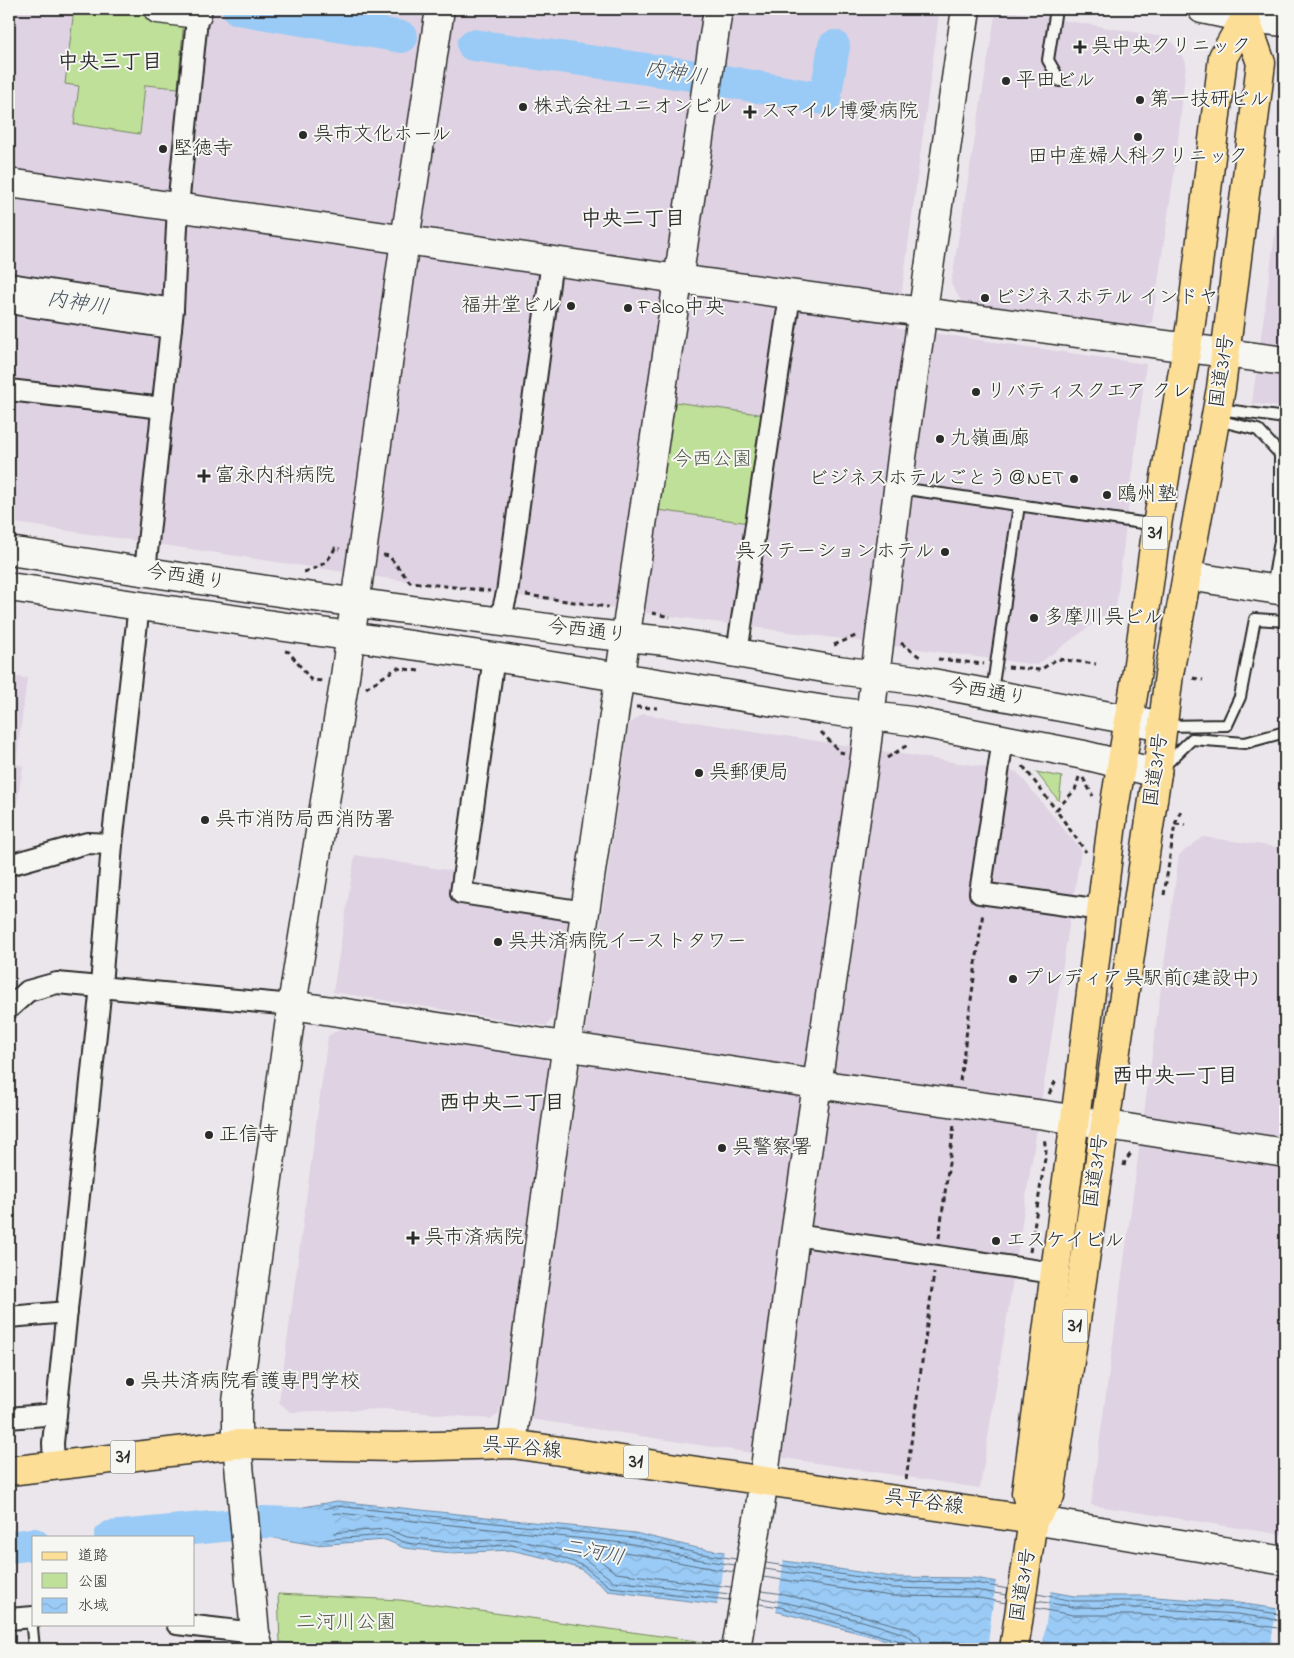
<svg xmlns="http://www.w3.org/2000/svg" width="1294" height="1658" viewBox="0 0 1294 1658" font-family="'Indie Flower','Klee One',sans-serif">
  <defs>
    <pattern id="water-waves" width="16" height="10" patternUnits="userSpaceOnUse" patternTransform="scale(1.25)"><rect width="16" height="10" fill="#9acbf6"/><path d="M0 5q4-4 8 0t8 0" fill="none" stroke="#85aed3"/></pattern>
  </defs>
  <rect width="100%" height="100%" fill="#ebe6eb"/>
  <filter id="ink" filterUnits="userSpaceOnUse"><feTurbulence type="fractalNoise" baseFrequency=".02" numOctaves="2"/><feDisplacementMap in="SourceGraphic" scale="10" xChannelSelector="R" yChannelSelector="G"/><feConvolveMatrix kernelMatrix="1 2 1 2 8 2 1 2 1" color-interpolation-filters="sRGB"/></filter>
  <g filter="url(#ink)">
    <g fill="#ded2e3">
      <path d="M 9,9 L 936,9 L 939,14 L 897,328 L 1146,364 L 1116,607 L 1037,665 L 391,579 L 9,522 Z"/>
      <path d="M 1003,10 L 1169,38 L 1186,62 L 1176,161 L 1152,322 L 1142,328 L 963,304 L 951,284 L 995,16 Z"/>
      <path d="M 1285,160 L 1285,408 L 1252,403 Z"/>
      <path d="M 9,676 L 27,678 L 16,764 L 23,766 L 9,853 Z"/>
      <path d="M 643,714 L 1017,772 L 1081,850 L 980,1488 L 530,1419 L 629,724 Z"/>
      <path d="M 1203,837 L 1285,848 L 1285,1535 L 1091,1505 L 1179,855 Z"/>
      <path d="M 355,855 L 458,872 L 454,900 L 568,916 L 556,1014 L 546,1026 L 333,992 Z"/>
      <path d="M 340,1029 L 545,1056 L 551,1075 L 499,1414 L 491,1419 L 384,1409 L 290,1412 L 279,1402 L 328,1036 Z"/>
    </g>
    <g fill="#bfe099" stroke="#758662">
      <path d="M 74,9 L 107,9 L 184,18 L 178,88 L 145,85 L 140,134 L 74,124 L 79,86 L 65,84 Z"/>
      <path d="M 675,402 L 765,415 L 749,523 L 658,510 Z"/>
      <path d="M 1036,772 L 1062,777 L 1059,801 Z"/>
      <path d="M 278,1594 L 400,1600 L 704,1642 L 704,1649 L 347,1649 L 280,1642 Z"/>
    </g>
    <path fill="url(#water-waves)" stroke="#6e8ba5" d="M 337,1501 L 635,1533 L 697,1548 L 892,1577 L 975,1578 L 1074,1596 L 1142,1596 L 1238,1603 L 1285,1610 L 1285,1649 L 911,1649 L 886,1640 L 779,1612 L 608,1591 L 581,1569 L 550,1559 L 511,1550 L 451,1553 L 404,1548 L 386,1540 L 315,1545 L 274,1538 L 276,1512 Z"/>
    <g fill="#ebe6eb">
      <path d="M 725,1550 L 784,1558 L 776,1614 L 717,1606 Z"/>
      <path d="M 996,1580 L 1051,1589 L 1042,1649 L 987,1649 Z"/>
      <path d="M 1277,1606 L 1285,1608 L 1285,1649 L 1270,1649 Z"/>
    </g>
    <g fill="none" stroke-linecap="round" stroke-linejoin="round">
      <g stroke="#576b7c" stroke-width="1">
        <path d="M 766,1563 L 892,1582 L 975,1583 L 1008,1589"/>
        <path d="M 765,1569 L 891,1588 L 974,1590 L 1007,1595"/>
        <path d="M 763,1577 L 891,1596 L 974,1597 L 1006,1603"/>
        <path d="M 731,1587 L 616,1573 L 586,1549 L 588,1547 C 638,1552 685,1565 734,1572"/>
        <path d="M 761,1591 L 784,1594 L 910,1629 L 920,1637 L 924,1649"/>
        <path d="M 730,1594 L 613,1581 L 585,1559 L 553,1548 L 513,1539 L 451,1542 L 407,1537 L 387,1529 L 316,1534 L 288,1529 L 287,1523 L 338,1513 L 633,1544 L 695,1559 L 735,1565"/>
        <path d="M 1037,1594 L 1074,1601 L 1142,1601 L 1238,1608 L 1285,1615"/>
        <path d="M 760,1598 C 782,1601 899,1627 912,1639 C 915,1642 916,1645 916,1649"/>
        <path d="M 729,1600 L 610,1587 L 582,1565 L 552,1554 L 512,1545 L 451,1548 L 406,1543 L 387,1535 L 316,1540 L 282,1534 L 280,1532 L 281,1518 L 337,1506 L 634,1538 L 696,1553 L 736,1559"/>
        <path d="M 1036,1601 L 1074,1607 L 1142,1608 L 1237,1614 L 1285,1621"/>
        <path d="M 759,1604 L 780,1607 L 907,1643 L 910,1649"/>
        <path d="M 1035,1608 L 1073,1615 L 1142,1615 L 1236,1622 L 1285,1629"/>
      </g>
      <g stroke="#9acbf6" stroke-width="32">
        <path d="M 238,9 L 402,37"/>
        <path d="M 473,45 L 690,75 L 825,99 L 834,46"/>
        <path d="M 110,1537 L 264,1522 L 320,1524"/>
        <path d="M 9,1547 L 34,1544"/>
      </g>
      <g stroke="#2b2b2b" stroke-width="14">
        <g id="lane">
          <path d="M 1056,9 L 1048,60 L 1060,81"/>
          <path d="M 1219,409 L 1285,418"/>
          <path d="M 1217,420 L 1258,430 L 1280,454 L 1280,541 L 1272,589"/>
          <path d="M 900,488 L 1156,525"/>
          <path d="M 992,692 L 1019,505"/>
          <path d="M 1164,726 L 1227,725 L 1240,697 L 1255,619 L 1285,621"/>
          <path d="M 1164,766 L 1192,739 L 1245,743 L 1285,732"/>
          <path d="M 31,1617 L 34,1649"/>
        </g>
      </g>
      <g stroke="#2b2b2b" stroke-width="24">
        <g id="street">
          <path d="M 9,284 L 173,309"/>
          <path d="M 9,303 L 171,328"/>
          <path d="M 9,390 L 163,408"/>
          <path d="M 145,571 L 173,309 L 178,206 L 198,9"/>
          <path d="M 500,621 L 507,593 L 552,261"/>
          <path d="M 737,653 L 790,295"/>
          <path d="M 494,657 L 461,893 L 585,912"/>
          <path d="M 1003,739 L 980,893 L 1101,910"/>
          <path d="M 9,865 L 87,843 L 112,844"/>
          <path d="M 9,1008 L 28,991 L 57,983 L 292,1005"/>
          <path d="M 795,1235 L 1054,1273"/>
          <path d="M 9,1317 L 67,1312"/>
          <path d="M 9,1418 L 56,1414"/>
          <path d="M 54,1465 L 53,1443 L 101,986 L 112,844 L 139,605"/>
          <path d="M 9,1619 L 34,1617"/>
          <path d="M 177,1624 L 255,1633"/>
        </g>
      </g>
      <g stroke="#2b2b2b" stroke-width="31">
        <g id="secondary">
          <path d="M 158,9 L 197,14"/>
          <path d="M 1202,9 L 1245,18 L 1285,22"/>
          <path d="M 9,183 L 678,279 L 1285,361"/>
          <path d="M 9,551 L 299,595 L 585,633 L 667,641 L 830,669 L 916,680 L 1163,726"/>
          <path d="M 1188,576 L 1285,591"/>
          <path d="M 9,587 L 494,657 L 825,710 L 911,721 L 1084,755 L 1157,773"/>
          <path d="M 292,1005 L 816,1084 L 1045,1115 L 1285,1153"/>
          <path d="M 512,1444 L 585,912 L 718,9"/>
          <path d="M 1033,1520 L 1285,1561"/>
          <path d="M 259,1649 L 255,1633 L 237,1444 L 237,1402 L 292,1005 L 344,684 L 405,240 L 440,9"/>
          <path d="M 736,1649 L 760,1507 L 795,1235 L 865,757 L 902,457 L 966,9"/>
        </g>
      </g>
      <g stroke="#2b2b2b" stroke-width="31">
        <path id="primary" d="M 9,1471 L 237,1444 L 396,1447 L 512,1444 L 1033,1520"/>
      </g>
      <g stroke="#2b2b2b" stroke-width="31">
        <g id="highway">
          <path d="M 1033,1520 L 1050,1496 L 1157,773 L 1169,674 L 1221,388 L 1261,63 L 1245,18"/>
          <path d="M 1014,1649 L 1033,1520 L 1026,1493 L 1081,1073 L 1113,815 L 1137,671 L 1157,525 L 1191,323 L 1223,57 L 1245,18 L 1247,9"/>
        </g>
      </g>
      <g stroke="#2b2b2b" stroke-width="3" stroke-dasharray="5 4" stroke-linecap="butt">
        <path d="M 383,555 L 389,556 L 410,582 L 490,591"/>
        <path d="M 304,572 C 320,567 328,563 335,548 L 340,549"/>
        <path d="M 526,595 L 608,607"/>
        <path d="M 652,613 L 670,617"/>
        <path d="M 901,643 L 920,657"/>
        <path d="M 834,645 L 858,635"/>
        <path d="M 285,651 L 289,652 L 311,680 L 323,681"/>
        <path d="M 938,659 L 984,664"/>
        <path d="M 1008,667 L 1040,670 L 1057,659 L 1096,664"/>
        <path d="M 1193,678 L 1203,680"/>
        <path d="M 366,688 L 397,668 L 419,671"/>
        <path d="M 636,707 L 657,708"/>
        <path d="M 821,732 L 840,752 L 844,753"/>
        <path d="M 887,758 L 909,744"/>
        <path d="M 1023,766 L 1056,810"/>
        <path d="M 1079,777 L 1075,790 L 1056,810 L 1086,852"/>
        <path d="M 1083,778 L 1093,796"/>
        <path d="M 1175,824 L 1186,825"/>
        <path d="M 1164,895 L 1175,824 L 1182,808"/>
        <path d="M 960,1081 L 983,912"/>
        <path d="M 1049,1094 L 1056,1080"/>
        <path d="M 1124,1166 L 1125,1161 L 1133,1151"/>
        <path d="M 939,1238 L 954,1125"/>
        <path d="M 1030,1252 L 1046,1152 L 1044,1137"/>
        <path d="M 906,1480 L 934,1273"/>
      </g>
      <use href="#lane" stroke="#f6f6f2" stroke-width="10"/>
      <use href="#street" stroke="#f6f6f2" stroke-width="20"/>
      <use href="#secondary" stroke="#f6f6f2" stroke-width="28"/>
      <use href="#primary" stroke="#fdde96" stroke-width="28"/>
      <use href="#highway" stroke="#fdde96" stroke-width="28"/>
    </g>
  </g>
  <g fill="#2b2b2b" stroke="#f6f6f2" stroke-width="2">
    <path d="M1077.5 39.5h5v5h5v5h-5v5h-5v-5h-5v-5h5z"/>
    <circle cx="1006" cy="81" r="5"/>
    <circle cx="1140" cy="100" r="5"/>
    <circle cx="523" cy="107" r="5"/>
    <path d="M747.5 104.5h5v5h5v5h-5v5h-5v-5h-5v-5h5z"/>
    <circle cx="303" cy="135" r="5"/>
    <circle cx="1138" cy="137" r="5"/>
    <circle cx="163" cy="149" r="5"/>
    <circle cx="985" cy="298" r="5"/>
    <circle cx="571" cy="306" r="5"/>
    <circle cx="628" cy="308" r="5"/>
    <circle cx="976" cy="392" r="5"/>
    <circle cx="940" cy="439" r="5"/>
    <path d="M201.5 468.5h5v5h5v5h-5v5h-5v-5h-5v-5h5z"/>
    <circle cx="1074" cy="479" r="5"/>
    <circle cx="1107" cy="495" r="5"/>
    <circle cx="945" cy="552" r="5"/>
    <circle cx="1034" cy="618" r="5"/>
    <circle cx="699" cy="773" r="5"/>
    <circle cx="205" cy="820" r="5"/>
    <circle cx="498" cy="942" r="5"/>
    <circle cx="1013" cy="979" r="5"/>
    <circle cx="209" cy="1135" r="5"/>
    <circle cx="722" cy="1148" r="5"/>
    <path d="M410.5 1230.5h5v5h5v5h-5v5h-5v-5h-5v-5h5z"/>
    <circle cx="996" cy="1241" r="5"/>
    <circle cx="130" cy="1382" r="5"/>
  </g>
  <g text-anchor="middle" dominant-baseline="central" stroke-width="4" stroke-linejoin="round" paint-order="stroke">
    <g fill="#f6f6f2" stroke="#686867" stroke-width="1">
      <rect x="1142.5" y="516.5" width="25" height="33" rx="4"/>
      <rect x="1062.5" y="1309.5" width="25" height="33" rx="4"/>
      <rect x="110.5" y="1440.5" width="25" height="33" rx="4"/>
      <rect x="623.5" y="1445.5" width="25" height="33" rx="4"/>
    </g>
    <g font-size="19" font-weight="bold" fill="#2b2b2b">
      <text x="1155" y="533">31</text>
      <text x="1075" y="1326">31</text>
      <text x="123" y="1457">31</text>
      <text x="636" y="1462">31</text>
    </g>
    <g font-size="20" fill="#2b2b2b" stroke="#f6f6f2" text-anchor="start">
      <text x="1091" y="47">呉中央クリニック</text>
      <text x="1016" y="81">平田ビル</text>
      <text x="1150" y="100">第一技研ビル</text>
      <text x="533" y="107">株式会社ユニオンビル</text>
      <text x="761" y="112">スマイル博愛病院</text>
      <text x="313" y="135">呉市文化ホール</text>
      <text x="173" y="149">堅徳寺</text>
      <text x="1138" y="157" text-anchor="middle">田中産婦人科クリニック</text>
      <text x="995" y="298">ビジネスホテル インドヤ</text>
      <text x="561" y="306" text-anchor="end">福井堂ビル</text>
      <text x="638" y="308">Falco中央</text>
      <text x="986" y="392">リバティスクエア クレ</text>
      <text x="950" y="439">九嶺画廊</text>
      <text x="215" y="476">富永内科病院</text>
      <text x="1064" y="479" text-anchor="end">ビジネスホテルごとう＠NET</text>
      <text x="1117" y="495">鴎州塾</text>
      <text x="935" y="552" text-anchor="end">呉ステーションホテル</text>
      <text x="1044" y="618">多摩川呉ビル</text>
      <text x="709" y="773">呉郵便局</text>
      <text x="215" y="820">呉市消防局西消防署</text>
      <text x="508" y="942">呉共済病院イーストタワー</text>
      <text x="1023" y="979">プレディア呉駅前(建設中)</text>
      <text x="219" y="1135">正信寺</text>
      <text x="732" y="1148">呉警察署</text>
      <text x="424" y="1238">呉市済病院</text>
      <text x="1006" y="1241">エスケイビル</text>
      <text x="140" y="1382">呉共済病院看護専門学校</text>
    </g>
    <g font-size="20" fill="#2b2b2b" stroke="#f6f6f2">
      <text transform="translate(1223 371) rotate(-82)">国道31号</text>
      <text transform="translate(186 578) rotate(9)">今西通り</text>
      <text transform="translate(587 632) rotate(7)">今西通り</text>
      <text transform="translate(987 693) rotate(10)">今西通り</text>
      <text transform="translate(1157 770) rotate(-82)">国道31号</text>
      <text transform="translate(1097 1171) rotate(-82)">国道31号</text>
      <text transform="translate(522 1449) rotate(5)">呉平谷線</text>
      <text transform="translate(924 1503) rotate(8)">呉平谷線</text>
      <text transform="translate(1024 1585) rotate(-81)">国道31号</text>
    </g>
    <g font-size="20" fill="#505846" stroke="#f6f6f2">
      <text x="712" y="460">今西公園</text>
      <text x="346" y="1623">二河川公園</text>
    </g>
    <g font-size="21" font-weight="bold" fill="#2b2b2b" stroke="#f6f6f2">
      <text x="110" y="63">中央三丁目</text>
      <text x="633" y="220">中央二丁目</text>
      <text x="1175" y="1077">西中央一丁目</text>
      <text x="502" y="1104">西中央二丁目</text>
    </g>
    <g font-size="21" font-style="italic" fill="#47535e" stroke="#f6f6f2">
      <text transform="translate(676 74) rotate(9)">内神川</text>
      <text transform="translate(78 304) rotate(9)">内神川</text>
      <text transform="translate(593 1553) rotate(12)">二河川</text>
    </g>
  </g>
  <rect width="1294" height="1658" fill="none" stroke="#f6f6f2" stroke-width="30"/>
  <rect x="15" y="15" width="1264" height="1628" fill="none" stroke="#2b2b2b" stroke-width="2" filter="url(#ink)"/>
  <rect x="32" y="1536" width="162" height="90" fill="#f6f6f2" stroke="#a5a5a2"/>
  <rect x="42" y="1552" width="25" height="8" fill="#fdde96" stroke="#a5a5a2"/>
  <text x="78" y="1560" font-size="15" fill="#2b2b2b">道路</text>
  <rect x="42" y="1573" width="25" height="15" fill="#bfe099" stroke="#a5a5a2"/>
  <text x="78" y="1586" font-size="15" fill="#2b2b2b">公園</text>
  <rect x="42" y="1598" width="25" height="15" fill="url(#water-waves)" stroke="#a5a5a2"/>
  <text x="78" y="1610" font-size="15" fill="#2b2b2b">水域</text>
</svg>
